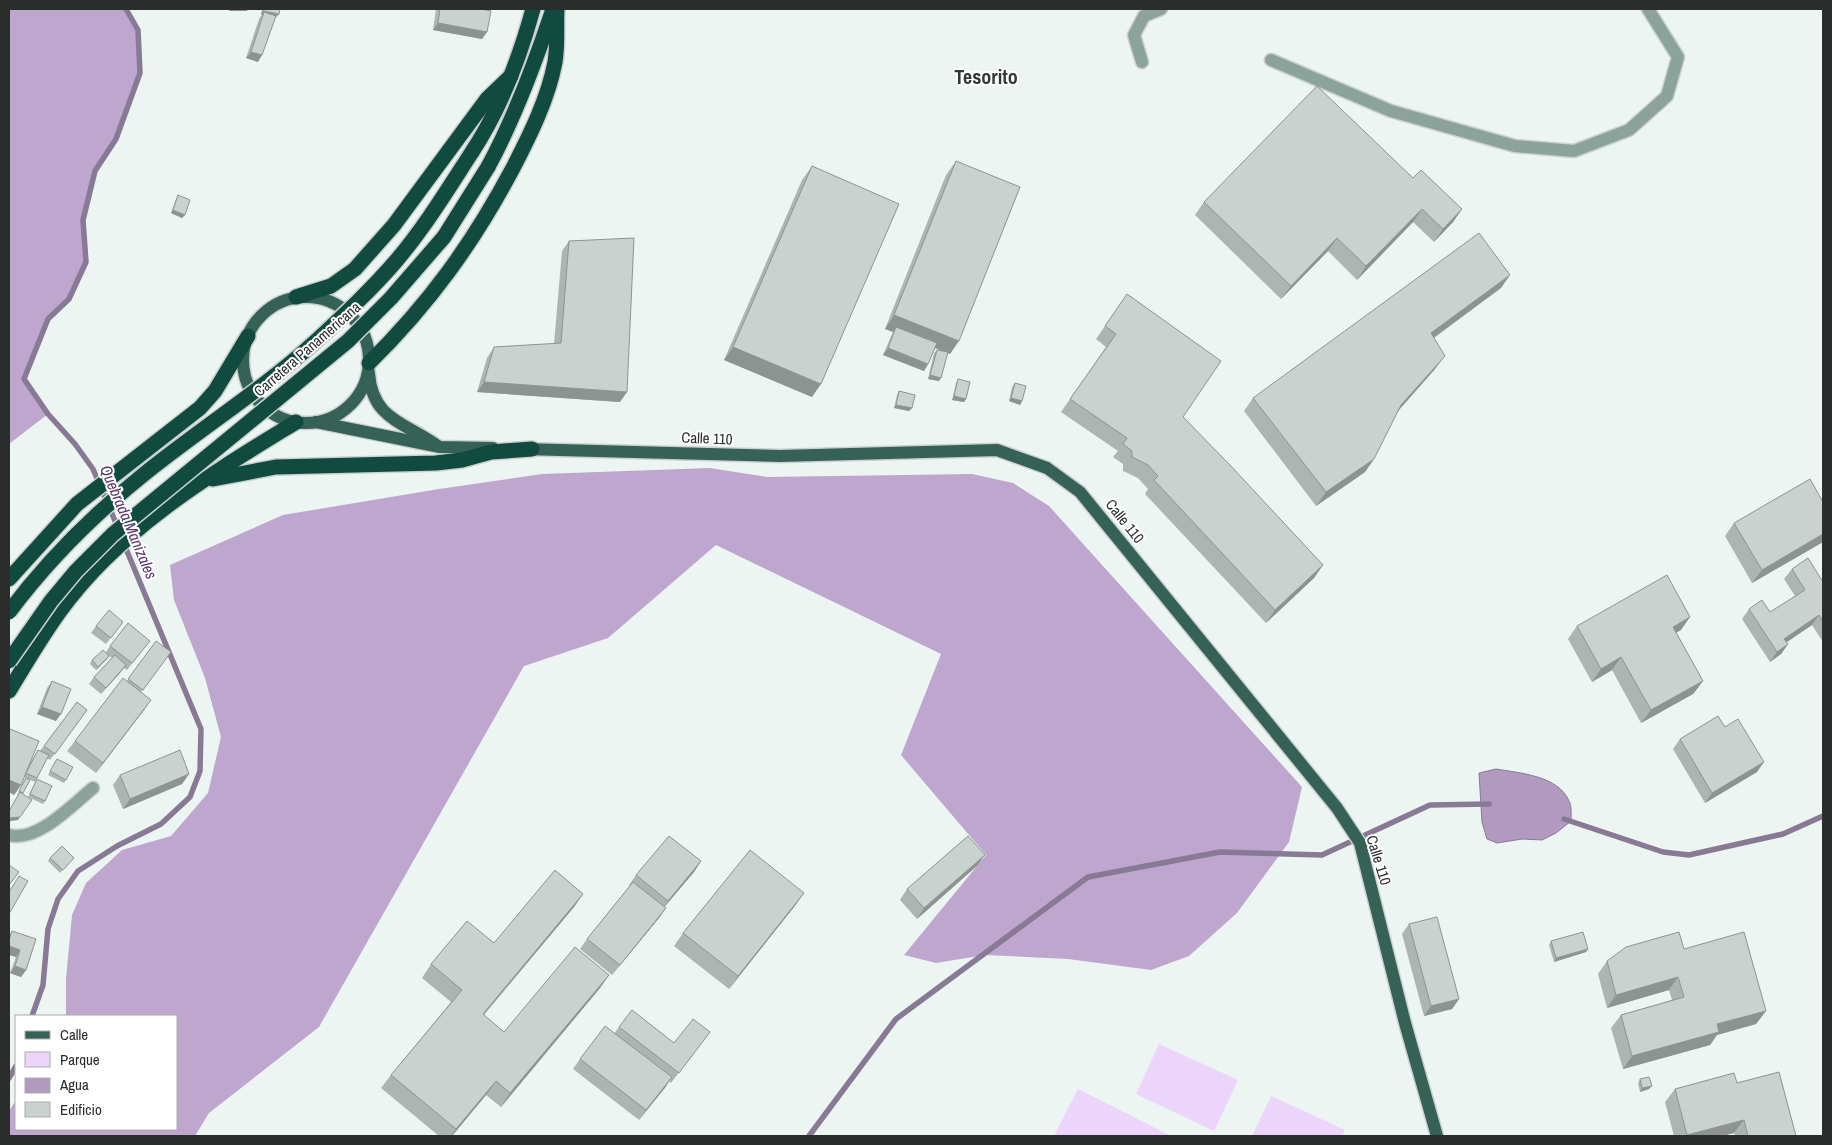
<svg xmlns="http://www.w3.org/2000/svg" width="1832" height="1145" viewBox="0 0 1832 1145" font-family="'Archivo Narrow',sans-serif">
  <rect width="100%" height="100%" fill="#edf5f3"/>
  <g fill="#ecd4fb">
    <path d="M 1159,1044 L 1238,1080 L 1214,1131 L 1136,1094 Z"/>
    <path d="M 1078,1089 L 1171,1136 L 1054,1136 Z"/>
    <path d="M 1271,1096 L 1345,1130 L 1342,1136 L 1252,1136 Z"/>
  </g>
  <g fill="#bea6ce">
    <path d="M 9,9 L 126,9 L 138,30 L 140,73 L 116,139 L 95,171 L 83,220 L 86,262 L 69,299 L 48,319 L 24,379 L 48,414 L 9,444 Z"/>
    <path d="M 710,468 L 767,477 L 972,474 L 1013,483 L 1049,506 L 1302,787 L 1289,842 L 1237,913 L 1189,956 L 1151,970 L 1068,959 L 985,955 L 936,963 L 904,955 L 986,855 L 901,755 L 941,654 L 716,545 L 608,638 L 524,666 L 319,1027 L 209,1113 L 195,1136 L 9,1136 L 9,1111 L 16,1100 L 16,1129 L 176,1129 L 176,1016 L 66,1016 L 66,979 L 72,915 L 86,883 L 122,850 L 171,836 L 208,793 L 221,737 L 205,678 L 174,600 L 170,565 L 283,515 L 439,489 L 542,474 Z"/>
  </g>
  <path fill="#b199c0" stroke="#887994" d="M 1496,769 C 1520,773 1559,776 1569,801 C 1572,806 1571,815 1571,821 L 1556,833 L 1542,840 L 1522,839 L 1497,843 L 1487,839 L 1482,822 L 1479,773 Z"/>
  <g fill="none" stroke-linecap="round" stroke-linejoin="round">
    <g stroke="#887994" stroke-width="5.5">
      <path d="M 118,528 L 93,469 L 75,444 L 48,414 L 24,379 L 48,319 L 69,299 L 86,262 L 83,220 L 95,171 L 116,139 L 140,73 L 138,30 L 126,9"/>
      <path d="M 1564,819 L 1663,852 L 1689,855 L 1783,834 L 1823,816"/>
      <path d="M 32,1016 L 43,985 L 48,929 L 58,899 L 78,871 L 117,846 L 161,824 L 190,797 L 200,771 L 201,729 L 124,544"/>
      <path d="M 9,1078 L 16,1066"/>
      <path d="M 809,1136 L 896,1019 L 1088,877 L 1220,852 L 1322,855 L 1430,805 L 1489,804"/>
    </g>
    <g stroke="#cad1cf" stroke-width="15">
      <g id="minor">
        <path d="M 1271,60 L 1391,111 L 1515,146 L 1574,151 L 1629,130 L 1667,96 L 1678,57 L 1648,9"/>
        <path d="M 1142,62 L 1134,35 L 1144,16 L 1161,9"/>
        <path d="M 9,835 C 37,843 72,805 93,788"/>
      </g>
    </g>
    <g stroke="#cad1cf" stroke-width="15">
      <g id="major">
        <circle cx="306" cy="360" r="63"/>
        <path d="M 369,373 C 372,420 405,422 438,446"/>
        <path d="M 316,422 L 440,447 L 493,448"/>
        <path d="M 523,449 L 780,456 L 997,450 L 1047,468 L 1080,492 L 1337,808 L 1360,843 L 1405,1023 L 1437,1136"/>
      </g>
    </g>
    <g stroke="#cad1cf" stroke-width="18">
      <g id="highway">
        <path d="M 472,152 C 501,108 519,60 533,9"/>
        <path d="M 488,167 C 515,117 534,66 552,12"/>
        <path d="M 296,297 L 331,286 L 355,269 L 394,225 L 487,99 L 511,76"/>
        <path d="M 369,363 C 430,303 473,243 513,168 C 530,135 548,99 555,62 C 558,45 556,26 557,9"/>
        <path d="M 213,479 L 276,467 L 436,463 L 462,460 L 491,452 L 532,449"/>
        <path d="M 9,579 L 77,504 L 200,408 L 215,391 L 248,336"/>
        <path d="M 9,691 C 25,665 41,637 60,611 C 120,528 210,475 296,422"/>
      </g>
    </g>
    <use href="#minor" stroke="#8ca39c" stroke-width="12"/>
    <use href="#major" stroke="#366156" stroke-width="12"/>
    <use href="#highway" stroke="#114a3e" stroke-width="15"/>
    <g stroke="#cad1cf" stroke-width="18" stroke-linecap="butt">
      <g id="highway-bridge">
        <path d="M 9,612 C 48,560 92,516 143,475 C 200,429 262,390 316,341 C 344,315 372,289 396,261 C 425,227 448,189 472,152"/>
        <path d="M 9,661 L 51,601 L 76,571 L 113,534 L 348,341 L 391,298 L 444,237 L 488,167"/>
      </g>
    </g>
    <use href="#highway-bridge" stroke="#114a3e" stroke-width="15"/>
  </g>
  <g fill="#adb5b2">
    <path d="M 262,9 L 280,9 L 276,17 L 275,17 L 258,62 L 246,58 L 259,19 L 262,15 L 261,14 Z"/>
    <path d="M 436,9 L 481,9 L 487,32 L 482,39 L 433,30 Z"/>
    <path d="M 956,161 L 950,354 L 947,353 L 941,378 L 939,381 L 928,379 L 934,353 L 937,350 L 943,351 L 935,348 L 928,364 L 924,371 L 883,355 L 893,332 L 885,329 L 946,175 Z"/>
    <path d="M 812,166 L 812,397 L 724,360 L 802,180 Z"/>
    <path d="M 1413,178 L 1462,209 L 1453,222 L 1434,242 L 1413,222 L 1357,280 L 1328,251 L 1281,299 L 1195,215 L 1204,202 Z"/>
    <path d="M 178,195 L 185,215 L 182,218 L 171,213 L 176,199 Z"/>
    <path d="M 569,241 L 620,402 L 477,392 L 487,358 L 494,347 L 554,344 L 562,251 Z"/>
    <path d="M 1501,288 L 1434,338 L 1435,369 L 1398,411 L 1374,459 L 1365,472 L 1316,506 L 1244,411 L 1253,398 Z"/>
    <path d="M 1127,294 L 1183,417 L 1323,565 L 1314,578 L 1266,623 L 1145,494 L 1148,489 L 1138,478 L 1123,471 L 1123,464 L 1113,457 L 1118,451 L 1061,412 L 1106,347 L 1096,339 Z"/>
    <path d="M 958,379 L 966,399 L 964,402 L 952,400 L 956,383 Z"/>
    <path d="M 1015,383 L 1022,401 L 1020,405 L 1009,401 L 1012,387 Z"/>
    <path d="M 899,391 L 912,408 L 909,411 L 894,408 L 897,395 Z"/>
    <path d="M 1823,502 L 1823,542 L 1752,583 L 1725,536 L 1734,523 Z"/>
    <path d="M 1792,569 L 1823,582 L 1823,642 L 1812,625 L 1786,642 L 1788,644 L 1781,654 L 1770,662 L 1742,619 L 1749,609 L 1770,612 L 1795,596 L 1784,579 Z"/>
    <path d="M 123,622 L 106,644 L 91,633 L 96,626 Z"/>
    <path d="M 1577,626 L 1681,630 L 1676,633 L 1703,681 L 1693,694 L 1641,723 L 1612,670 L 1592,682 L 1568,639 Z"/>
    <path d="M 156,641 L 171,652 L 141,692 L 144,710 L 96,773 L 67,751 L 75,741 L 127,681 Z"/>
    <path d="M 110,646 L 145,647 L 127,670 L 124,668 L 101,694 L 89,684 L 94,677 L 112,658 L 109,656 L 107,659 L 96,670 L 90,664 L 92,660 L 106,652 Z"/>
    <path d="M 52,681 L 56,721 L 37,714 L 47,688 Z"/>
    <path d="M 77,702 L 87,710 L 50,760 L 47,758 L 35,782 L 24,777 L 21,785 L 14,795 L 9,792 L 9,731 L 29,765 L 38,750 L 40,751 Z"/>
    <path d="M 1725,727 L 1757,772 L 1705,803 L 1673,749 L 1680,739 Z"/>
    <path d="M 57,759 L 66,780 L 64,783 L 48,775 Z"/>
    <path d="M 189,774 L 182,784 L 123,809 L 113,785 L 120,775 Z"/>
    <path d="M 26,778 L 30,780 L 22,794 L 18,820 L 9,821 L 9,811 L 18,795 L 17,795 Z"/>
    <path d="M 37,779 L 45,801 L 43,804 L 28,797 Z"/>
    <path d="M 50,858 L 74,858 L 60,873 L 48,861 Z"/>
    <path d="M 701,861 L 694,872 L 664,907 L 666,908 L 659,918 L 612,975 L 580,949 L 587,939 L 630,886 L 629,885 L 636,875 Z"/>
    <path d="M 978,865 L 917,919 L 900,900 L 907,889 Z"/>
    <path d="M 804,893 L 794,907 L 729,989 L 674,946 L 683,933 Z"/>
    <path d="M 583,894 L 574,907 L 484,1015 L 504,1032 L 609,975 L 600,988 L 501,1107 L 486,1095 L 452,1136 L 439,1136 L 381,1088 L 391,1075 L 451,1002 L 422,978 L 431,964 L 494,943 Z"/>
    <path d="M 1409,924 L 1459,999 L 1452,1009 L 1424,1016 L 1402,934 Z"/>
    <path d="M 9,930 L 9,935 L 12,931 L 36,939 L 26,970 L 21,977 L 10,973 L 16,957 L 9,955 Z"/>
    <path d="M 1551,941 L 1586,952 L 1554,962 L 1549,945 Z"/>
    <path d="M 1684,949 L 1766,1011 L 1756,1024 L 1717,1035 L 1710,1045 L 1623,1069 L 1611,1028 L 1621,1015 L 1672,1000 L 1669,990 L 1607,1008 L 1598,974 L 1607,961 Z"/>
    <path d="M 619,1027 L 674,1043 L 710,1032 L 671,1083 L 669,1081 L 639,1120 L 573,1069 L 580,1059 L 614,1034 Z"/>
    <path d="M 1640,1079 L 1649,1089 L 1640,1092 L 1638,1083 Z"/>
    <path d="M 1737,1083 L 1796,1136 L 1735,1136 L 1734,1133 L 1722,1136 L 1674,1136 L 1665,1102 L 1675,1089 Z"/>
  </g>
  <g fill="#8d9391">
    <path d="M 230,9 L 248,9 L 247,11 L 229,11 Z"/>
    <path d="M 263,11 L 279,14 L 276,17 L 263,15 L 264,12 L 262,15 L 261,14 Z"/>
    <path d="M 438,23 L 487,32 L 482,39 L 433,30 Z"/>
    <path d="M 251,52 L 262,55 L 258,62 L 246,58 Z"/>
    <path d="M 1422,209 L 1413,222 L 1357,280 L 1366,266 Z"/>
    <path d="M 1462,209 L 1453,222 L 1434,242 L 1443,229 Z"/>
    <path d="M 173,210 L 185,215 L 182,218 L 171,213 Z"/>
    <path d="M 1337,238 L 1328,251 L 1281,299 L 1291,286 Z"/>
    <path d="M 1510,275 L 1501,288 L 1422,346 L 1431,333 Z"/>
    <path d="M 894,315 L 959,341 L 950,354 L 894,332 L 896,327 L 893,332 L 885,329 Z"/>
    <path d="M 733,347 L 821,384 L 812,397 L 724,360 Z"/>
    <path d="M 888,348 L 928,364 L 924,371 L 883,355 Z"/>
    <path d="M 1445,356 L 1435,369 L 1391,419 L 1401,405 Z"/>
    <path d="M 930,375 L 941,378 L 939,381 L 928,379 Z"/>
    <path d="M 484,382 L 627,392 L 620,402 L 477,392 Z"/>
    <path d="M 954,396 L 966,399 L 964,402 L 952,400 Z"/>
    <path d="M 1011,398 L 1022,401 L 1020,405 L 1009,401 Z"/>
    <path d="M 896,405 L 912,408 L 909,411 L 894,408 Z"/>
    <path d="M 1374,459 L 1365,472 L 1316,506 L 1326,492 Z"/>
    <path d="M 1823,534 L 1823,542 L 1752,583 L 1762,570 Z"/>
    <path d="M 1323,565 L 1314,578 L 1266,623 L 1275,610 Z"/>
    <path d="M 1819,615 L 1812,625 L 1777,649 L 1784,639 Z"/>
    <path d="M 1690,617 L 1681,630 L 1663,640 L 1673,627 Z"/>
    <path d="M 1788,644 L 1781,654 L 1770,662 L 1777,652 Z"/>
    <path d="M 109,656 L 107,659 L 96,670 L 98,667 Z"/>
    <path d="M 1621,657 L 1612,670 L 1592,682 L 1601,669 Z"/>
    <path d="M 126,665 L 121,672 L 101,694 L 106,688 Z"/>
    <path d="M 1703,681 L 1693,694 L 1641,723 L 1651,710 Z"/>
    <path d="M 151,700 L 144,710 L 96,773 L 103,763 Z"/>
    <path d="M 42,707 L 61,714 L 56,721 L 37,714 Z"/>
    <path d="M 1764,762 L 1757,772 L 1705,803 L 1712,793 Z"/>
    <path d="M 189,774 L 182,784 L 123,809 L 130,799 Z"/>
    <path d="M 9,780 L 21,785 L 14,795 L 9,792 Z"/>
    <path d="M 20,817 L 18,820 L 9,821 L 9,818 Z"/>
    <path d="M 985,855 L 978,865 L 917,919 L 924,908 Z"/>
    <path d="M 701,861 L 694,872 L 661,911 L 668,901 Z"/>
    <path d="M 804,893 L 794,907 L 729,989 L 738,976 Z"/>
    <path d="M 583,894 L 574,907 L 473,1027 L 483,1014 Z"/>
    <path d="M 666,908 L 659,918 L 612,975 L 620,965 Z"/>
    <path d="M 9,946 L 20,950 L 16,957 L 9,955 Z"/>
    <path d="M 1588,949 L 1586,952 L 1554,962 L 1556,958 Z"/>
    <path d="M 15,966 L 26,970 L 21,977 L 10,973 Z"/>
    <path d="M 609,975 L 600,988 L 501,1107 L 510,1093 Z"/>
    <path d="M 1678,977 L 1669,990 L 1607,1008 L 1616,995 Z"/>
    <path d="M 1459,999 L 1452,1009 L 1424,1016 L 1431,1006 Z"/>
    <path d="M 1766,1011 L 1756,1024 L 1717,1035 L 1710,1045 L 1623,1069 L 1632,1056 L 1717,1024 Z"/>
    <path d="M 672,1077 L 665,1088 L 639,1120 L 646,1110 Z"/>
    <path d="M 496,1081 L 486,1095 L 452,1136 L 451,1136 L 456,1129 Z"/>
    <path d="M 1652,1086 L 1649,1089 L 1640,1092 L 1642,1088 Z"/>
    <path d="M 1744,1120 L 1734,1133 L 1722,1136 L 1686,1136 L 1687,1135 Z"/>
  </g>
  <g fill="#c9d2cf" stroke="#8d9391">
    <path d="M 263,9 L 280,9 L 279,14 L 263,11 Z"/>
    <path d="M 440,9 L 481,9 L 491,11 L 487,32 L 438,23 Z"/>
    <path d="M 264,12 L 276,16 L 262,55 L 251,52 Z"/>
    <path d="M 1317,86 L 1413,178 L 1421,170 L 1462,209 L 1443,229 L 1422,209 L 1366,266 L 1337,238 L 1291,286 L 1204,202 Z"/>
    <path d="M 956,161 L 1020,187 L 959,341 L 894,315 Z"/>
    <path d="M 812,166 L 899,204 L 821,384 L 733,347 Z"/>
    <path d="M 178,195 L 190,200 L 185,215 L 173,210 Z"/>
    <path d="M 1479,233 L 1510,275 L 1431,333 L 1445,356 L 1401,405 L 1374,459 L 1326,492 L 1253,398 Z"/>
    <path d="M 634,238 L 627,392 L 484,382 L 494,347 L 561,343 L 569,241 Z"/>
    <path d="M 1127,294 L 1221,361 L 1183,417 L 1229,464 L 1323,565 L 1275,610 L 1154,480 L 1158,476 L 1148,465 L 1132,457 L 1132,451 L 1123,444 L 1127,438 L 1070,399 L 1116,334 L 1105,326 Z"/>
    <path d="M 896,327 L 937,343 L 928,364 L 888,348 Z"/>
    <path d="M 937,350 L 948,352 L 941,378 L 930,375 Z"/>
    <path d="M 958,379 L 970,382 L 966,399 L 954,396 Z"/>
    <path d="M 1015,383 L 1026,386 L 1022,401 L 1011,398 Z"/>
    <path d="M 899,391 L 915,395 L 912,408 L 896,405 Z"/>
    <path d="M 1810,479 L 1823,502 L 1823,534 L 1762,570 L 1734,523 Z"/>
    <path d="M 1808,558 L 1823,582 L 1823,621 L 1819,615 L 1784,639 L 1788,644 L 1777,652 L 1749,609 L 1762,600 L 1770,612 L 1805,590 L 1792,569 Z"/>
    <path d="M 1667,575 L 1690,617 L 1673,627 L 1703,681 L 1651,710 L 1621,657 L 1601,669 L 1577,626 Z"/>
    <path d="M 109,610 L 123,622 L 111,638 L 96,626 Z"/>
    <path d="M 128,623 L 150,641 L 132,663 L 110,646 Z"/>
    <path d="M 156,641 L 171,652 L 143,690 L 128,679 Z"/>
    <path d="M 103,650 L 109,656 L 98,667 L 92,660 Z"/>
    <path d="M 115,655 L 126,665 L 106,688 L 94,677 Z"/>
    <path d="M 123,678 L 151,700 L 103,763 L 75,741 Z"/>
    <path d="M 52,681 L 71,689 L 61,714 L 42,707 Z"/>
    <path d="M 77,702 L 87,710 L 55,754 L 44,746 Z"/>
    <path d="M 1718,716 L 1725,727 L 1738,719 L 1764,762 L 1712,793 L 1680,739 Z"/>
    <path d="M 10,729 L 39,741 L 21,785 L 9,780 L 9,732 Z"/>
    <path d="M 38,750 L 49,755 L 37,778 L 26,773 Z"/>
    <path d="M 180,750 L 189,774 L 130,799 L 120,775 Z"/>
    <path d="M 57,759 L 73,767 L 66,780 L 50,771 Z"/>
    <path d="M 26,778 L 30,780 L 23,793 L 19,791 Z"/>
    <path d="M 37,779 L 52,786 L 45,801 L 30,794 Z"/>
    <path d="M 20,792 L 32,800 L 20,817 L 9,818 L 9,811 Z"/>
    <path d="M 669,836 L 701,861 L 668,901 L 636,875 Z"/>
    <path d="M 968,836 L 985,855 L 924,908 L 907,889 Z"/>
    <path d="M 62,846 L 74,858 L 63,870 L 50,858 Z"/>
    <path d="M 750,850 L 804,893 L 738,976 L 683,933 Z"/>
    <path d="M 9,865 L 19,872 L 9,885 Z"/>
    <path d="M 555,870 L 583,894 L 483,1014 L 504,1032 L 575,947 L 609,975 L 510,1093 L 496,1081 L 456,1129 L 391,1075 L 462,990 L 431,964 L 467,921 L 494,943 Z"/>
    <path d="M 19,876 L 28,881 L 9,914 L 9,892 Z"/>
    <path d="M 633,882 L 666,908 L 620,965 L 587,939 Z"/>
    <path d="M 1437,917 L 1459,999 L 1431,1006 L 1409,924 Z"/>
    <path d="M 12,931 L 36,939 L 26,970 L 15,966 L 20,950 L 9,946 L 9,940 Z"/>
    <path d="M 1583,932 L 1588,949 L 1556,958 L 1551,941 Z"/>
    <path d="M 1679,932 L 1684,949 L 1744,932 L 1766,1011 L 1717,1024 L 1719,1032 L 1632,1056 L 1621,1015 L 1684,997 L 1678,977 L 1616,995 L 1607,961 L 1626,947 Z"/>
    <path d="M 632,1010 L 674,1043 L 693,1019 L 710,1032 L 679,1073 L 619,1027 Z"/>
    <path d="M 605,1026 L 672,1077 L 646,1110 L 580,1059 Z"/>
    <path d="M 1779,1072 L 1796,1136 L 1748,1136 L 1744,1120 L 1687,1135 L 1675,1089 L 1734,1073 L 1737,1083 Z"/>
    <path d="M 1649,1077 L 1652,1086 L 1642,1088 L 1640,1079 Z"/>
  </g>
  <g text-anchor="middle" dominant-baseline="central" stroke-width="4" stroke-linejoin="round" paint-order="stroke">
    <g font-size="15" fill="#2a2d2c" stroke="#fff">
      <text transform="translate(307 349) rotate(-41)">Carretera Panamericana</text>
      <text transform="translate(707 438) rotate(2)">Calle 110</text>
      <text transform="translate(1125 521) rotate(51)">Calle 110</text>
      <text transform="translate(1379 860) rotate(73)">Calle 110</text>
    </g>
    <g font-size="16" font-style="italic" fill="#58376b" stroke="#fff">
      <text transform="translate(129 522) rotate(67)">Quebrada Manizales</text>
    </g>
    <g font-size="20" font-weight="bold" fill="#313836" stroke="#fff">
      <text x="986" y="76">Tesorito</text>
    </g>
  </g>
  <rect width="1832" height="1145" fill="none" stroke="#2a2d2c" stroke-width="20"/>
  <rect x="15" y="1015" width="162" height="115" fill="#ffffff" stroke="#aaabab"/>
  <rect x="25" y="1031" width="25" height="8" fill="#366156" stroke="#aaabab"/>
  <text x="60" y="1040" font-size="15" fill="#2a2d2c">Calle</text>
  <rect x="25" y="1052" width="25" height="15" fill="#ecd4fb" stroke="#aaabab"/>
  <text x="60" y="1065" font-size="15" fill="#2a2d2c">Parque</text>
  <rect x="25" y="1078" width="25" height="15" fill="#b199c0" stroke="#aaabab"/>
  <text x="60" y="1090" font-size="15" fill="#2a2d2c">Agua</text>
  <rect x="25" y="1102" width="25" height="15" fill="#c9d2cf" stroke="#aaabab"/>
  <text x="60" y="1115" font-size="15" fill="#2a2d2c">Edificio</text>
</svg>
